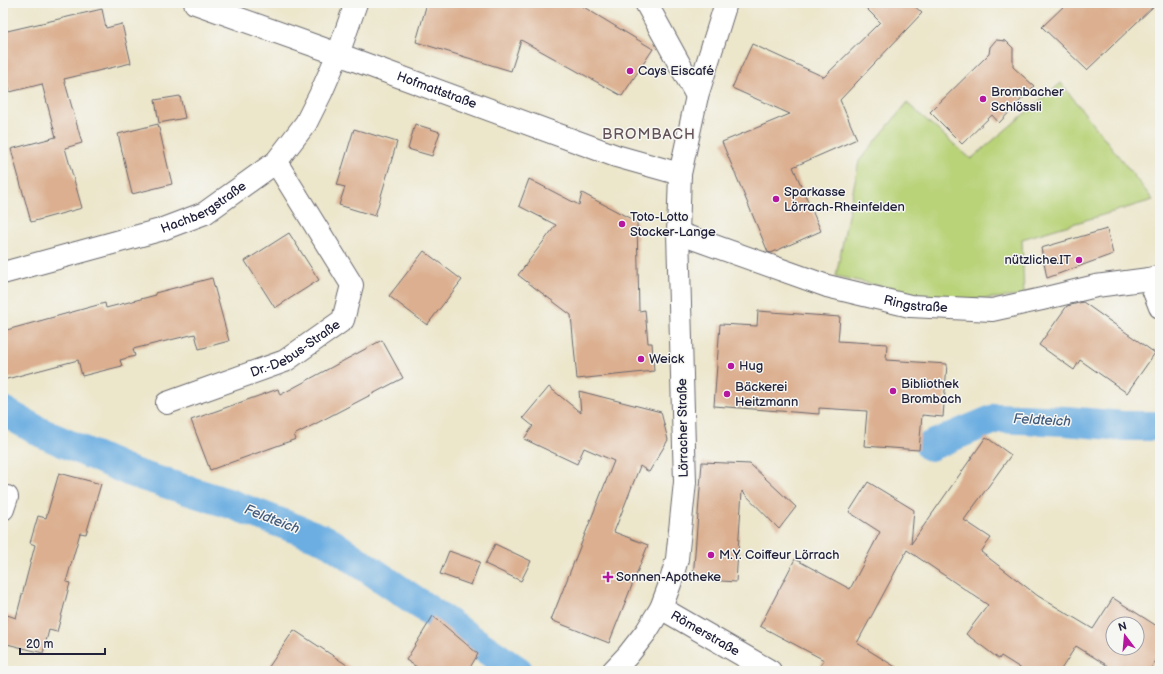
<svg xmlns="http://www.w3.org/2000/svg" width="1163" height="674" viewBox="0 0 1163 674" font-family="'Balsamiq Sans',sans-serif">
  <rect width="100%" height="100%" fill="#f6f6f2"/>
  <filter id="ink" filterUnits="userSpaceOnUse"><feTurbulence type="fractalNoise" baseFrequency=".025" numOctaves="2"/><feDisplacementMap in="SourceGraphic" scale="8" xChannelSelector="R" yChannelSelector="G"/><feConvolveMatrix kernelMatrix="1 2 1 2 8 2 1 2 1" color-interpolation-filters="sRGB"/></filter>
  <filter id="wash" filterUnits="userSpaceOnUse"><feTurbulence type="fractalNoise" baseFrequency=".012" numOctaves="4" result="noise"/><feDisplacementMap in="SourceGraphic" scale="16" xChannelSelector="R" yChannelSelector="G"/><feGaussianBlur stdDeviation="0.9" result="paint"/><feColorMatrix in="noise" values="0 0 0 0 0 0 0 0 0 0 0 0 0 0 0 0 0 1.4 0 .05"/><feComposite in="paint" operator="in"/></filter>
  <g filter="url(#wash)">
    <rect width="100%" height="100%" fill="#ece6cb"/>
    <path fill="#b9d379" stroke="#6e7a5a" d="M 1061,83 L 1153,200 L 1022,239 L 1024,296 L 947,301 L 836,276 L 859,161 L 907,103 L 971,159 Z"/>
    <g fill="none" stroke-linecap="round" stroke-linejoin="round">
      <g stroke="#6caee1" stroke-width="30">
        <path d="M 3,411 L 40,432 L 133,473 L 231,504 L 328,541 L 518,671"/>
        <path d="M 930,446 L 997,418 L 1066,421 L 1123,426 L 1160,426"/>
      </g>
    </g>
    <g id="blocks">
      <g fill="#dbaf8f" fill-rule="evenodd">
        <path d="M 427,3 L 577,3 L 653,49 L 622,96 L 521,40 L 511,71 L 416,42 Z"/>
        <path d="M 861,3 L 911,3 L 922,13 L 840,100 L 857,139 L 793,167 L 821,231 L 771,253 L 768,252 L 722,142 L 790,114 L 732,88 L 752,44 L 824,77 L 880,22 Z"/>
        <path d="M 1067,3 L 1157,3 L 1087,70 L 1042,27 Z"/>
        <path d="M 102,9 L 106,28 L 122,24 L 131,63 L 64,79 L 82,143 L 65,148 L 82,208 L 31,222 L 11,149 L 56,137 L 42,84 L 10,92 L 3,64 L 3,32 Z"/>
        <path d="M 996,40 L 1006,41 L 1013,48 L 1013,67 L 1034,86 L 999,123 L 992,115 L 962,144 L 930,112 L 989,54 L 990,47 Z"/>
        <path d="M 180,96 L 185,118 L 159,123 L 155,100 Z"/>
        <path d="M 158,124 L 172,184 L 132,194 L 118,134 Z"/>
        <path d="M 415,124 L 440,132 L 432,156 L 408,149 Z"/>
        <path d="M 354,129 L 397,142 L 375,216 L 339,205 L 345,187 L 337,185 Z"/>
        <path d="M 529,179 L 579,205 L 582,193 L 637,222 L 639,311 L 645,310 L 648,343 L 652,343 L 654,371 L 577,379 L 571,315 L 518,275 L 556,225 L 519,206 Z"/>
        <path d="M 1107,229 L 1113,254 L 1047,278 L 1041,248 Z"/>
        <path d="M 289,233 L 319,280 L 275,308 L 245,261 Z"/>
        <path d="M 424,251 L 462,280 L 427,325 L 389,296 Z"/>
        <path d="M 212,278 L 229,341 L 199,349 L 195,334 L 133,349 L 135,356 L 120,360 L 122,366 L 82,376 L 78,360 L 3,380 L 3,331 L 105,303 L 106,308 L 156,295 L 155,293 Z"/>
        <path d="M 1083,302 L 1155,353 L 1127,393 L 1080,360 L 1074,370 L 1039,345 L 1067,306 Z"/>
        <path d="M 758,311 L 840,317 L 838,341 L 887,344 L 886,360 L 947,364 L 943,417 L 922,415 L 919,450 L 864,446 L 867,411 L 819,408 L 819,414 L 714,406 L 720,324 L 757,326 Z"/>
        <path d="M 382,340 L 403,378 L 294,435 L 296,439 L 210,470 L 191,420 L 278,389 L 280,395 Z"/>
        <path d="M 549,387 L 581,413 L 579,391 L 661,412 L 668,440 L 649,472 L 640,466 L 614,532 L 648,545 L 609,643 L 551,620 L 614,461 L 584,448 L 577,464 L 524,439 L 533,426 L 523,418 Z"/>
        <path d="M 986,437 L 1011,455 L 964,520 L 991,538 L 981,552 L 1038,596 L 1093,629 L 1113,598 L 1160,628 L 1160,654 L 1149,671 L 1116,671 L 1076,646 L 1060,671 L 1025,671 L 1001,656 L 999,659 L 966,634 L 988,605 L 907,550 L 857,643 L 902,671 L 817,671 L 824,660 L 760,626 L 795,559 L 850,589 L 880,532 L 849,512 L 868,482 L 914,510 L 911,544 ZM 1113,624 L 1137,624 L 1137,648 L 1113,648 Z"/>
        <path d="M 702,462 L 750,464 L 796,507 L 779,529 L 742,491 L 736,582 L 693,579 Z"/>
        <path d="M 59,473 L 101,484 L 86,534 L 80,533 L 66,582 L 70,583 L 57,632 L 49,630 L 43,653 L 3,643 L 3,629 L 7,615 L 16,618 L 35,545 L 30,543 L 38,516 L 46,518 Z"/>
        <path d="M 495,544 L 531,561 L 521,581 L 485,564 Z"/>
        <path d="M 449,551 L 480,562 L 471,585 L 440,574 Z"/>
        <path d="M 433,616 L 478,654 L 468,671 L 423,671 L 406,660 Z"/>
        <path d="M 294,630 L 356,671 L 266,671 Z"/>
      </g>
    </g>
  </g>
  <g filter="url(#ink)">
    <use href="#blocks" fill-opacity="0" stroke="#69676d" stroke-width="1"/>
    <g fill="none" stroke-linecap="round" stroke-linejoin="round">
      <g stroke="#69676d" stroke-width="24">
        <g id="minor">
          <path id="s1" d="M 195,3 L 338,54 L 616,156 L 680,174"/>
          <path d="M 646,3 L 697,96"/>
          <path id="s2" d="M 678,233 L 827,286 L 910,306 L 992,310 L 1042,299 L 1096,286 L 1149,279 L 1160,276"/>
          <path id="s3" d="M 3,273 L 160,230 L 205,213 L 276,162 L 306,123 L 321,93 L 338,54 L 356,3"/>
          <path d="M 1149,279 L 1160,307"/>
          <path id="s4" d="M 167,403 L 285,361 L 343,320 L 352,285 L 276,162"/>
          <path d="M 3,509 L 7,497"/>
          <path id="s5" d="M 661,608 L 770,671"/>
        </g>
      </g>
      <g stroke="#69676d" stroke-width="24">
        <path id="major" d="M 613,671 L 628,655 L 646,632 L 661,608 L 670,584 L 677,559 L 685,482 L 678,233 L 680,174 L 697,96 L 726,3"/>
      </g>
      <use href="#minor" stroke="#fff" stroke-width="22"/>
      <use href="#major" stroke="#fff" stroke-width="22"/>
    </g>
  </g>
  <g fill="#b5179e" stroke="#f6f6f2" stroke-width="1.5">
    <circle cx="630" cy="71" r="4"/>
    <circle cx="983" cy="99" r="4"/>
    <circle cx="776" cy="199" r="4"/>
    <circle cx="622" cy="224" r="4"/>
    <circle cx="1079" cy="260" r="4"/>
    <circle cx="641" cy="359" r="4"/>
    <circle cx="731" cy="366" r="4"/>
    <circle cx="893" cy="391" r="4"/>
    <circle cx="727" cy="394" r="4"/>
    <circle cx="711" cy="555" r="4"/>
    <path d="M606 571h4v4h4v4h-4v4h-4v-4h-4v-4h4z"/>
  </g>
  <g text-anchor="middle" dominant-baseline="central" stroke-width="3" stroke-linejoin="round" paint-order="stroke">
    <g font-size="13" fill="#22223b" stroke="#f6f6f2" text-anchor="start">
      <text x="638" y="71">Cays Eiscafé</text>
      <text x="991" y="92">Brombacher<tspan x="991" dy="15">Schlössli</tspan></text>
      <text x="784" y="192">Sparkasse<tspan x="784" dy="15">Lörrach-Rheinfelden</tspan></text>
      <text x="630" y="217">Toto-Lotto<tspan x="630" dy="15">Stocker-Lange</tspan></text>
      <text x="1071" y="260" text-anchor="end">nützliche.IT</text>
      <text x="649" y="359">Weick</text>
      <text x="739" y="366">Hug</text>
      <text x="901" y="384">Bibliothek<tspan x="901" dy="15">Brombach</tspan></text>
      <text x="735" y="387">Bäckerei<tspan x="735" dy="15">Heitzmann</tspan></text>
      <text x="719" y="555">M.Y. Coiffeur Lörrach</text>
      <text x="616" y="577">Sonnen-Apotheke</text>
    </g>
    <g font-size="13" fill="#22223b" stroke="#f6f6f2">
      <text stroke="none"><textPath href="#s1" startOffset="257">Hofmattstraße</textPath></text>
      <text stroke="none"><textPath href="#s3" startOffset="212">Hachbergstraße</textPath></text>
      <text stroke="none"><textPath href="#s2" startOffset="249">Ringstraße</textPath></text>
      <text stroke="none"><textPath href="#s4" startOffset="140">Dr.-Debus-Straße</textPath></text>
      <text transform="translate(683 428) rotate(-91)">Lörracher Straße</text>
      <text stroke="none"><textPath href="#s5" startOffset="51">Römerstraße</textPath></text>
    </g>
    <g font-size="14" font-style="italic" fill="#405a7d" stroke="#f6f6f2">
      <text transform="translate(1042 420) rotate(3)">Feldteich</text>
      <text transform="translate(272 519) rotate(21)">Feldteich</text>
    </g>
    <g font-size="15" letter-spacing="1" fill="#635358" stroke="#f6f6f2">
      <text x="649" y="134">BROMBACH</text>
    </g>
  </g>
  <rect width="1163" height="674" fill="none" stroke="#f6f6f2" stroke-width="16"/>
  <g transform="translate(1125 636) rotate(344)"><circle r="19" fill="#f6f6f2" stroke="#a1a1a9"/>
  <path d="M0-3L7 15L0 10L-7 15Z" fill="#b5179e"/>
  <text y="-6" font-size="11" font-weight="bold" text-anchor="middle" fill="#22223b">N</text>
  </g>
  <path d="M20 648v6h85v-6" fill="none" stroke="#22223b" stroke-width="2"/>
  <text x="26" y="648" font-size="12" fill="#22223b" stroke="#f6f6f2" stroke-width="3" paint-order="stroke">20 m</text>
</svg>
